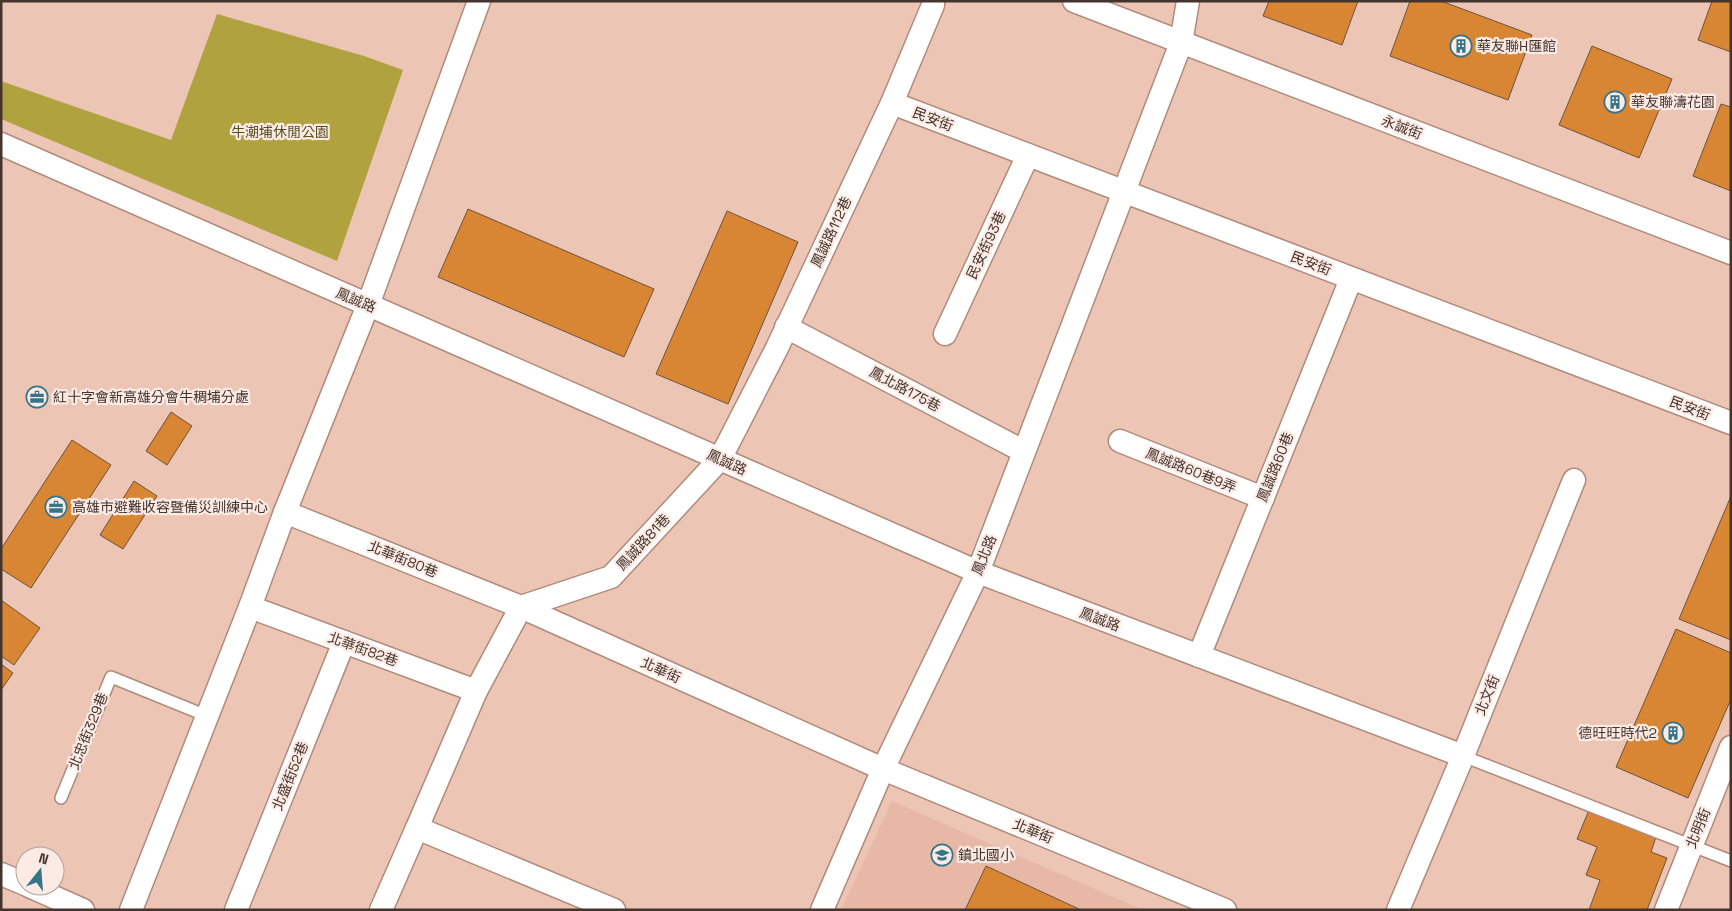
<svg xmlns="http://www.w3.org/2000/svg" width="1732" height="911" viewBox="0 0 1732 911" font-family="'Space Grotesk','Noto Sans TC',sans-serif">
  <rect width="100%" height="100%" fill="#edc5b5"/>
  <path fill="#e8b8a6" d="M 892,801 L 1143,910 L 841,910 Z"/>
  <path fill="#afa23f" d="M 217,14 L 364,56 L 403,70 L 337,261 L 1,119 L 1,81 L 171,140 Z"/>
  <g fill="#d88633" stroke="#6d523b">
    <path d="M 1269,1 L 1358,1 L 1342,45 L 1263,16 Z"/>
    <path d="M 1410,1 L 1441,1 L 1532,35 L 1508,100 L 1390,56 Z"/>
    <path d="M 1712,1 L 1731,1 L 1731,52 L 1698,40 Z"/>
    <path d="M 1592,46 L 1672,79 L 1639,158 L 1559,125 Z"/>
    <path d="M 1721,104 L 1731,107 L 1731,191 L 1693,176 Z"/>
    <path d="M 468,209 L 654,289 L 624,357 L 438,277 Z"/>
    <path d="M 727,211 L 798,242 L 728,404 L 656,374 Z"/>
    <path d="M 171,412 L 192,426 L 167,465 L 146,451 Z"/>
    <path d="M 72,440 L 111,465 L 31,588 L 1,569 L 1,549 Z"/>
    <path d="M 134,481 L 157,496 L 123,549 L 100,535 Z"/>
    <path d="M 1731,496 L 1731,640 L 1679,619 Z"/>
    <path d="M 1,600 L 40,628 L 14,665 L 1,656 Z"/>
    <path d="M 1676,629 L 1731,653 L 1731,699 L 1688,798 L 1616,767 Z"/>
    <path d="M 1,664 L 13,673 L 1,690 Z"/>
    <path d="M 1589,810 L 1656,837 L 1651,852 L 1667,858 L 1647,910 L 1589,910 L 1600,880 L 1586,875 L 1597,847 L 1577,839 Z"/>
    <path d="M 986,866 L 1081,910 L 965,910 Z"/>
  </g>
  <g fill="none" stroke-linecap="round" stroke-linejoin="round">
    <g stroke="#b08b7c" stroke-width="14">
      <g id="lane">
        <path d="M 1463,756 L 1731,861"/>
        <path d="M 61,798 L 111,677 L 207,716"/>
      </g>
    </g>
    <g stroke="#b08b7c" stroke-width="25">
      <g id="street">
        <path d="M 1074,1 L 1731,253"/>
        <path d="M 892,103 L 1731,423"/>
        <path d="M 1,144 L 978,572 L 1463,756"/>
        <path d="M 786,327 L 1023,451"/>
        <path d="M 945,334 L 1028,155"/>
        <path d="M 1120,441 L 1263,498"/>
        <path d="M 285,512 L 521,607 L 611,577 L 720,459 L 777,348 L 892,103 L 933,5 L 933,1"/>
        <path d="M 250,607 L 476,691"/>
        <path d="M 1199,656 L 1351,279"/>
        <path d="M 1,874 L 25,884"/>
        <path d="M 29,886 L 83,910"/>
        <path d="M 131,910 L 250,607 L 285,512 L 368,305 L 479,1"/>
        <path d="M 236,910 L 344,642"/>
        <path d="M 381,910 L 417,828"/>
        <path d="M 614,910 L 417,828 L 476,691 L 521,607 L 883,769 L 1225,910"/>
        <path d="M 822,910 L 883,769 L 978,572 L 1181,43 L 1188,1"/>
        <path d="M 1398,910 L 1463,756 L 1574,480"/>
        <path d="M 1666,910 L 1731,747"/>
      </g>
    </g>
    <use href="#lane" stroke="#fff" stroke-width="11"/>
    <use href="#street" stroke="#fff" stroke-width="22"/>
  </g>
  <defs>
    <g id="building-ring" transform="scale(1.125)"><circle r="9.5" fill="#fcebe5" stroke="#367589" stroke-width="1.5"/><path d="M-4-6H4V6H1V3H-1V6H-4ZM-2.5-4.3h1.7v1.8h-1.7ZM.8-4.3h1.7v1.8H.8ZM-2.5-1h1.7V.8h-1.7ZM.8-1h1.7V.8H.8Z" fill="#367589"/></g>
    <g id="office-ring" transform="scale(1.125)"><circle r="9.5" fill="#fcebe5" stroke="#367589" stroke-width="1.5"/><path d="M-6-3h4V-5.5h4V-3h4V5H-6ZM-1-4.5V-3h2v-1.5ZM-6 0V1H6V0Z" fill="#367589"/></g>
    <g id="school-ring" transform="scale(1.125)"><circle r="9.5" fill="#fcebe5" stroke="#367589" stroke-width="1.5"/><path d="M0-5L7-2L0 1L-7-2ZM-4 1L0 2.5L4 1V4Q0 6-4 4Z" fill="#367589"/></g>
  </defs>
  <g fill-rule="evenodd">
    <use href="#building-ring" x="1461" y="46"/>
    <use href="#building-ring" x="1615" y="102"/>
    <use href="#office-ring" x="37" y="397"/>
    <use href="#office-ring" x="56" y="507"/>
    <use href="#building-ring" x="1673" y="733"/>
    <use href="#school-ring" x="942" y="855"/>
  </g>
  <g text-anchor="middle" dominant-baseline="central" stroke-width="4.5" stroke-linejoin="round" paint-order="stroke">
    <g font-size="14" fill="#44342e" stroke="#fcebe5" text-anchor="start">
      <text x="1477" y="46">華友聯H匯館</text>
      <text x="1631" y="102">華友聯濤花園</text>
      <text x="53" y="397">紅十字會新高雄分會牛稠埔分處</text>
      <text x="72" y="507">高雄市避難收容暨備災訓練中心</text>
      <text x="1657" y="733" text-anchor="end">德旺旺時代2</text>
      <text x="958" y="855">鎮北國小</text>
    </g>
    <g font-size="14" fill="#44342e" stroke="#fcebe5">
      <text transform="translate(933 119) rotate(21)">民安街</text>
      <text transform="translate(1402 127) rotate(21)">永誠街</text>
      <text transform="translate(831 232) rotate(-65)">鳳誠路112巷</text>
      <text transform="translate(986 245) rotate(-65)">民安街93巷</text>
      <text transform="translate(1311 263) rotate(21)">民安街</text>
      <text transform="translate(356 300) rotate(23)">鳳誠路</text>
      <text transform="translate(905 389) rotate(28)">鳳北路175巷</text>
      <text transform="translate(1690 408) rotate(21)">民安街</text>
      <text transform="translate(727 462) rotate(24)">鳳誠路</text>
      <text transform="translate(1275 467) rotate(-68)">鳳誠路60巷</text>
      <text transform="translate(1191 470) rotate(22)">鳳誠路60巷9弄</text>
      <text transform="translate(643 542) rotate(-47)">鳳誠路81巷</text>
      <text transform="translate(984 555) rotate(-68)">鳳北路</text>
      <text transform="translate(403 559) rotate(22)">北華街80巷</text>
      <text transform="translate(1100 619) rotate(21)">鳳誠路</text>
      <text transform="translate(363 649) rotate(20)">北華街82巷</text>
      <text transform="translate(661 670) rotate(24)">北華街</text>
      <text transform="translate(1487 695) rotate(-68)">北文街</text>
      <text transform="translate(88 731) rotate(-68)">北忠街329巷</text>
      <text transform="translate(290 776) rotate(-68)">北盛街52巷</text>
      <text transform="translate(1698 828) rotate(-68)">北明街</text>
      <text transform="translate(1033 831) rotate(22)">北華街</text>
    </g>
    <g font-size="14" fill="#554f20" stroke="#fcebe5">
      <text x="280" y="132">牛潮埔休閒公園</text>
    </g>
  </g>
  <rect width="1732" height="911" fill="none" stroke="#44342e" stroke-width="5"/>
  <g transform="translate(40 871) rotate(17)"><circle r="24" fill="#fcebe5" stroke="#b2a29c"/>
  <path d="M0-4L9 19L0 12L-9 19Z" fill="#367589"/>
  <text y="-8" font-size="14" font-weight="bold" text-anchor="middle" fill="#44342e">N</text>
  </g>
</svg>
